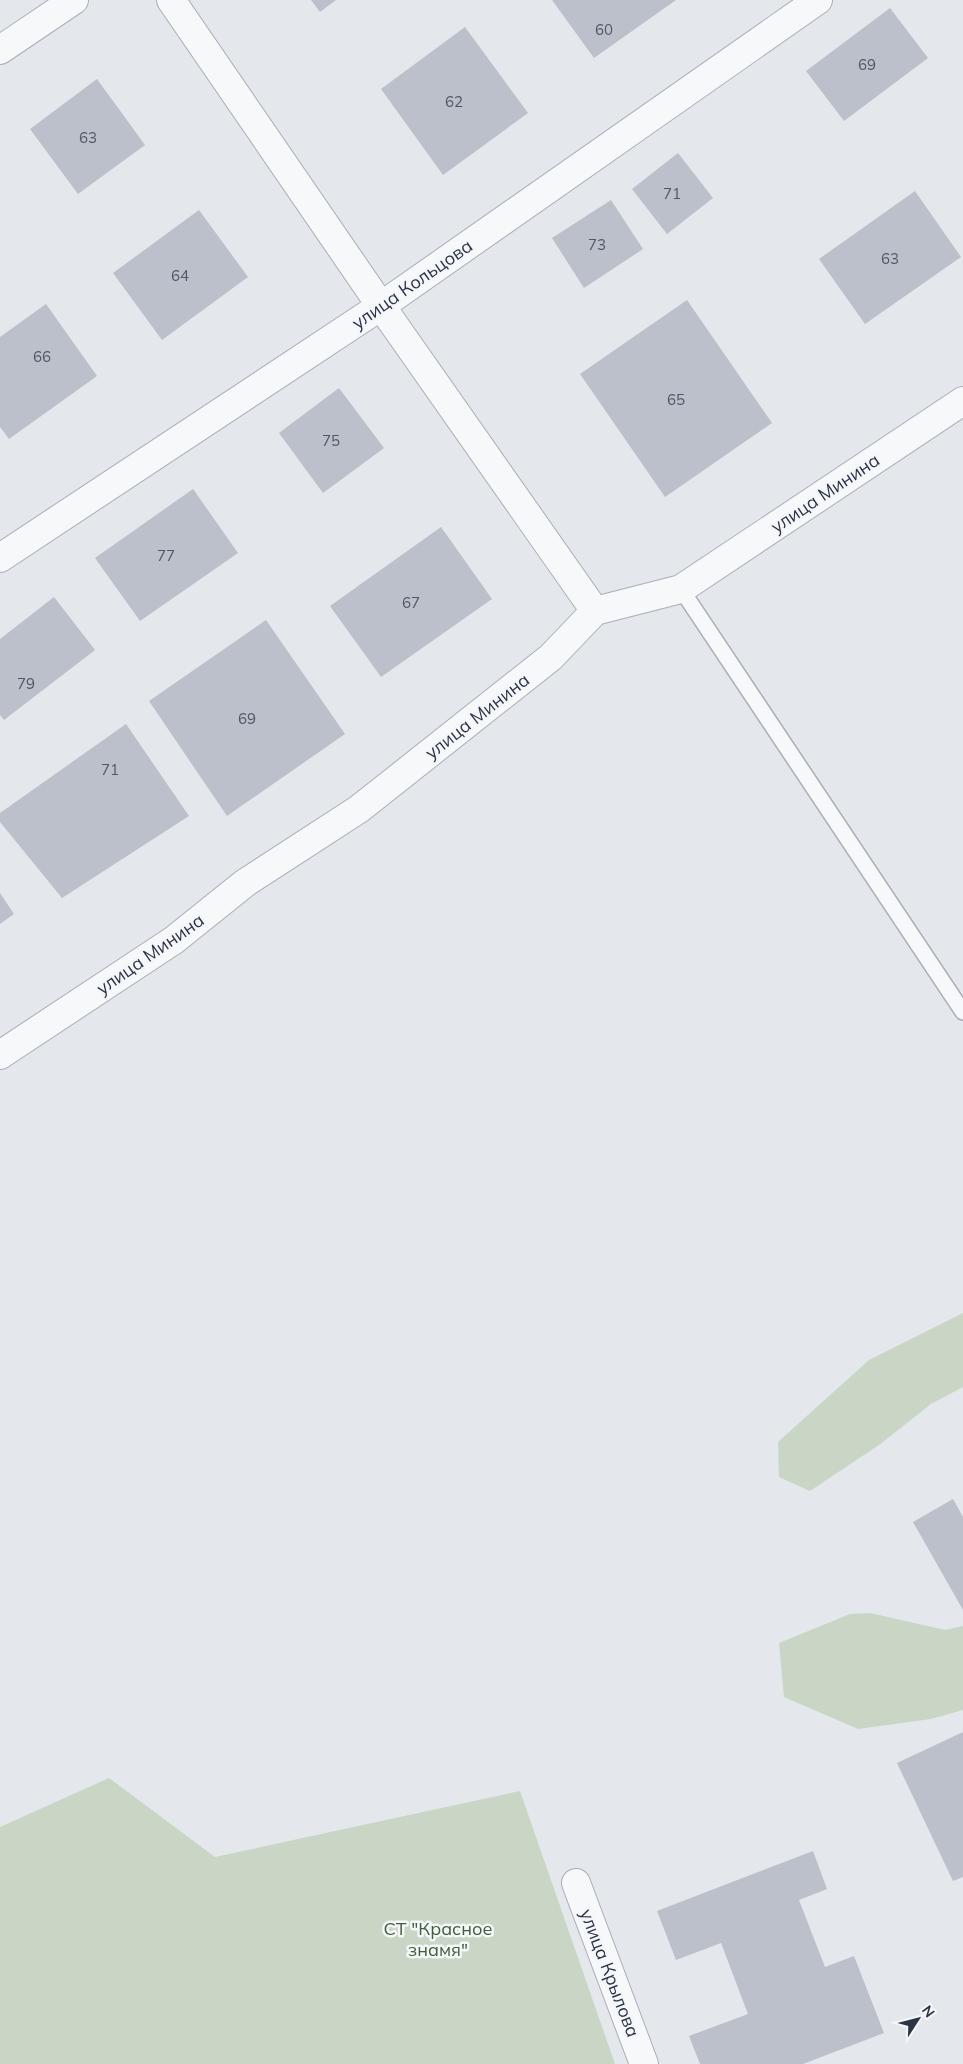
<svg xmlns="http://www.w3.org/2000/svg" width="963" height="2064" viewBox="0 0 963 2064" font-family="Mulish,sans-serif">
  <rect width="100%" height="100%" fill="#e4e7ec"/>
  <g fill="#c9d6c5">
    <path d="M 963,1313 L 963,1387 L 931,1404 L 879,1445 L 810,1491 L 779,1477 L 778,1442 L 869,1360 Z"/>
    <path d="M 870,1613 L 945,1630 L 963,1626 L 963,1710 L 931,1719 L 858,1729 L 784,1697 L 779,1643 L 850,1614 Z"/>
    <path d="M 109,1778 L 215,1857 L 520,1791 L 615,2064 L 0,2064 L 0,1827 Z"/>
  </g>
  <g fill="#bbc0ca">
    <path d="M 311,0 L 336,0 L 320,12 Z"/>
    <path d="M 552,0 L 676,0 L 594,58 Z"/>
    <path d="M 890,8 L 928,58 L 844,121 L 806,71 Z"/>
    <path d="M 465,27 L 528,113 L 443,175 L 381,89 Z"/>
    <path d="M 97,79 L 145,145 L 78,194 L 30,129 Z"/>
    <path d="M 678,153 L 713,198 L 667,234 L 632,189 Z"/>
    <path d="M 915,191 L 961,257 L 865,324 L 819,259 Z"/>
    <path d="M 611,200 L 643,249 L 584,288 L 552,238 Z"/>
    <path d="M 199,210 L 248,277 L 162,340 L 113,273 Z"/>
    <path d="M 687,300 L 772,423 L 665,497 L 580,374 Z"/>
    <path d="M 46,304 L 97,376 L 9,439 L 0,427 L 0,337 Z"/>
    <path d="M 339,388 L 384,448 L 323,493 L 279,433 Z"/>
    <path d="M 193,489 L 238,553 L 140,621 L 95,558 Z"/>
    <path d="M 441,527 L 492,599 L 381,677 L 330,606 Z"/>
    <path d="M 54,597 L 95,650 L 4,720 L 0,715 L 0,639 Z"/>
    <path d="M 266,620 L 345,734 L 227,816 L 149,701 Z"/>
    <path d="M 126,724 L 189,816 L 62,898 L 0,822 L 0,813 Z"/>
    <path d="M 0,893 L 14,914 L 0,924 Z"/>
    <path d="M 953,1499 L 963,1517 L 963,1610 L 913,1522 Z"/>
    <path d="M 963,1732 L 963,1877 L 953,1881 L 897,1763 Z"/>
    <path d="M 813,1851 L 827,1889 L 799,1900 L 825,1967 L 854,1956 L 884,2033 L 803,2064 L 700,2064 L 689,2036 L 748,2014 L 721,1943 L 676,1960 L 657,1911 Z"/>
  </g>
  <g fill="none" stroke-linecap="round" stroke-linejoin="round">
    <g stroke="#a9aeb7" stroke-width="18">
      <path id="service" d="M 681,589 L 963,1012"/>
    </g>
    <g stroke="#a9aeb7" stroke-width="30">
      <g id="minor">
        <path d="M 171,0 L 381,306 L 595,611"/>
        <path d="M 0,50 L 74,0"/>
        <path d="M 0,558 L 381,306 L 818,0"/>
        <path d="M 0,1055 L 174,940 L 245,883 L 359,809 L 551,657 L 595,611 L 681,589 L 963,401"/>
        <path d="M 576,1883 L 644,2064"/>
      </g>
    </g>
    <use href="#service" stroke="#f7f8fa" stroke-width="15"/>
    <use href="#minor" stroke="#f7f8fa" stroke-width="28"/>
  </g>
  <g text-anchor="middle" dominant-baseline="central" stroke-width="5" stroke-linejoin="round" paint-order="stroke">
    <g font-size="15" fill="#4f5766">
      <text x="604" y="29">60</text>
      <text x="867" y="64">69</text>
      <text x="454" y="101">62</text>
      <text x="88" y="137">63</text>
      <text x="672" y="193">71</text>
      <text x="597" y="244">73</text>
      <text x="890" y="258">63</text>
      <text x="180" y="275">64</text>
      <text x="42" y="356">66</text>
      <text x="676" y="399">65</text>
      <text x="331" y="440">75</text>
      <text x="166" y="555">77</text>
      <text x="411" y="602">67</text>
      <text x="26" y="683">79</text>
      <text x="247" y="718">69</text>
      <text x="110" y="769">71</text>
    </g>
    <g font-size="18" fill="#2b3445" stroke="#f4f6f9">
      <text transform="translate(412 284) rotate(-35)">улица Кольцова</text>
      <text transform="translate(825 493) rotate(-34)">улица Минина</text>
      <text transform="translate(477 716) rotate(-38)">улица Минина</text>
      <text transform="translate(150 954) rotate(-35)">улица Минина</text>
      <text transform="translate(610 1973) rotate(69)">улица Крылова</text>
    </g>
    <g font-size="18" fill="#3f6138" stroke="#f4f6f9">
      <text x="438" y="1928">СТ "Красное<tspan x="438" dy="21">знамя"</tspan></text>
    </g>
  </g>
  <g transform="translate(918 2019) rotate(54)" stroke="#f4f6f9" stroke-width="4" paint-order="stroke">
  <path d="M0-4L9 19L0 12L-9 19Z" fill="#2b3445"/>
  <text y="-8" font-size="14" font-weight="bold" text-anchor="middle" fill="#2b3445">N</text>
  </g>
</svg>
